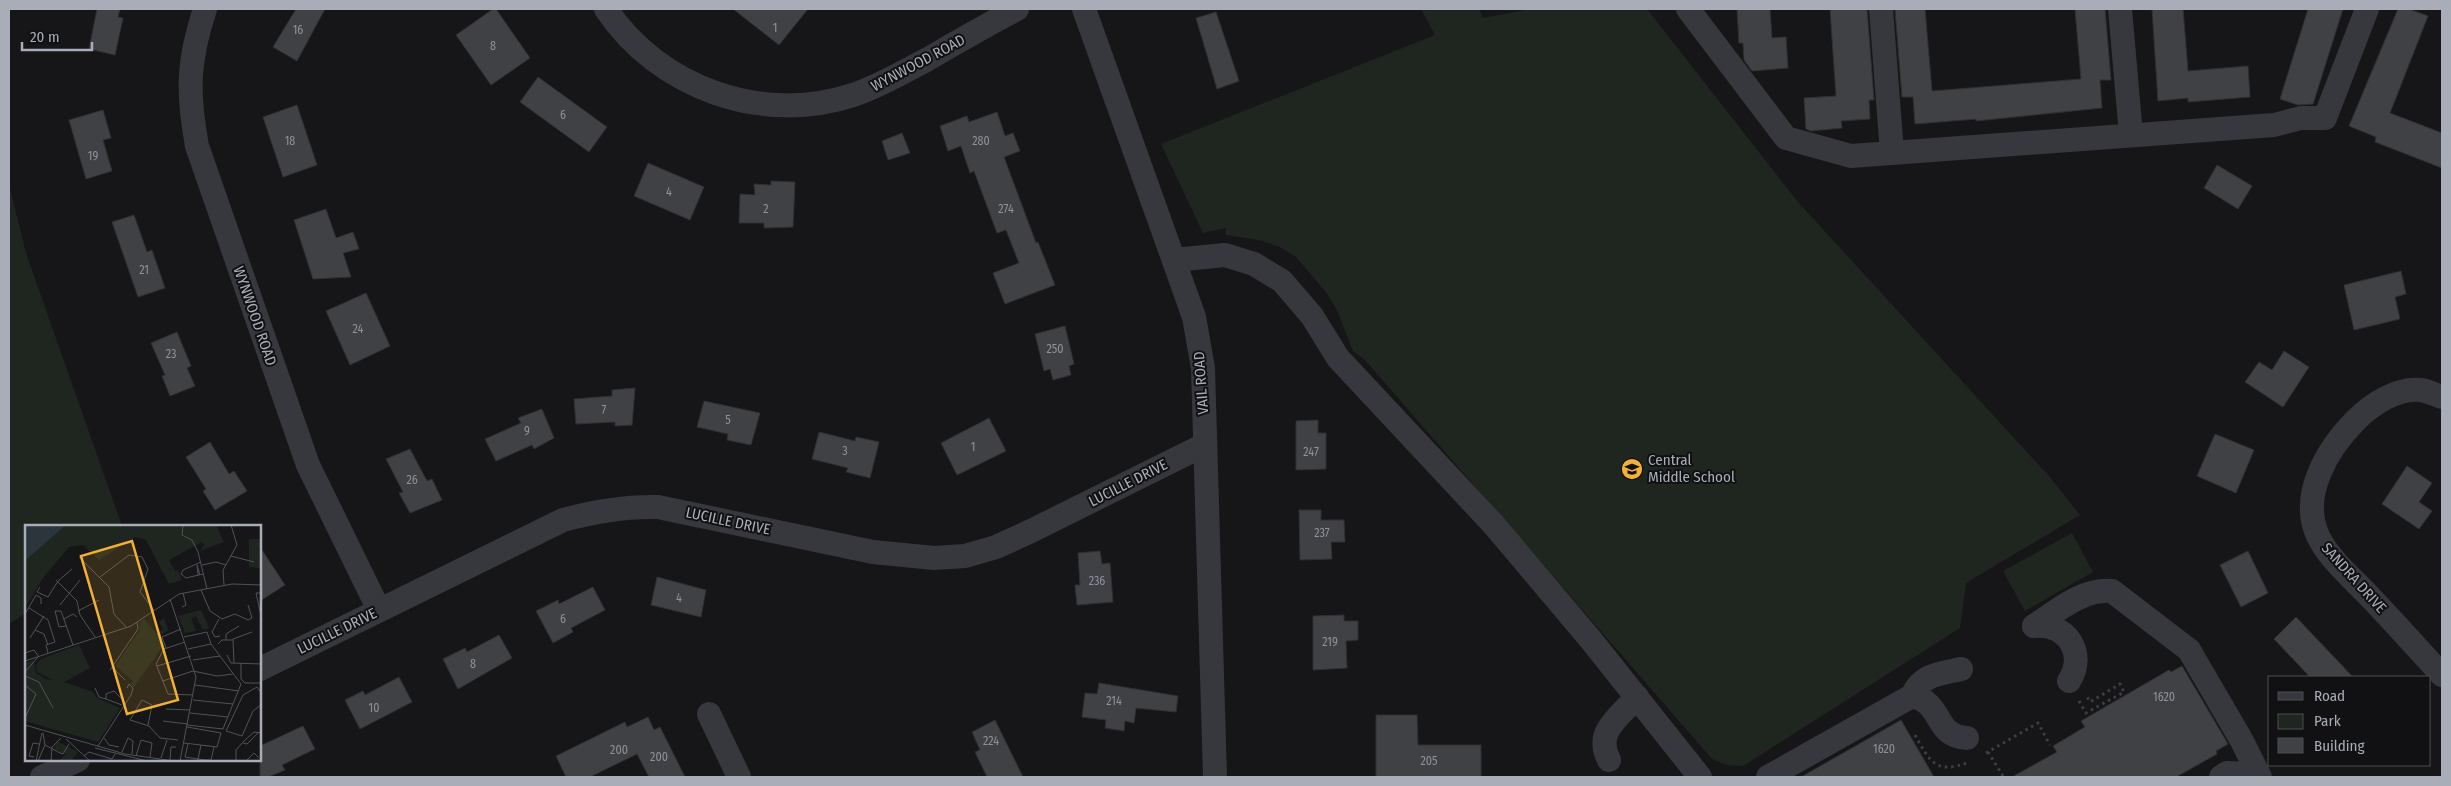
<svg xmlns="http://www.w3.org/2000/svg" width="2451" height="786" viewBox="0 0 2451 786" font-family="'Fira Sans Condensed',sans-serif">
  <rect width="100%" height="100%" fill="#161618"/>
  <g fill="#1e261f">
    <path d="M 1421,9 L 1479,9 L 1483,18 L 1531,9 L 1647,9 L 1798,202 L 2049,476 L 2080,515 L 1966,583 L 1960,628 L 1743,766 L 1727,765 L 1712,759 L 1365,360 L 1353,351 L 1337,310 L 1326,292 L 1296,257 L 1280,247 L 1259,240 L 1226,235 L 1226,228 L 1203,233 L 1161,144 L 1435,35 Z"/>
    <path d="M 9,185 L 26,253 L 122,526 L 26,526 L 26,613 L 9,624 Z"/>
    <path d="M 2072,533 L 2093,572 L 2025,611 L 2003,571 Z"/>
  </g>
  <g fill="#404145" stroke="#303034">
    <path d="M 97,9 L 120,9 L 118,17 L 123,18 L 115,55 L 89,49 Z"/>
    <path d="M 296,9 L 325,9 L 297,61 L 273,47 Z"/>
    <path d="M 493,9 L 496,9 L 530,58 L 491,85 L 456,35 Z"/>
    <path d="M 733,9 L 808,9 L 779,45 Z"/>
    <path d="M 1737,9 L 1770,9 L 1772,38 L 1786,37 L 1788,68 L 1752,71 L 1744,60 L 1743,43 L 1739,43 Z"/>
    <path d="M 1830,9 L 1867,9 L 1874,100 L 1869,100 L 1870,119 L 1841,121 L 1842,128 L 1811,131 L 1806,129 L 1804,98 L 1836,96 Z"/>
    <path d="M 1895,9 L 1925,9 L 1932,91 L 2081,79 L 2075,9 L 2105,9 L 2111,80 L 2100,80 L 2102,108 L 1976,121 L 1976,119 L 1915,124 L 1913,97 L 1902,97 Z"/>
    <path d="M 2152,9 L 2183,9 L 2188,71 L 2248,66 L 2250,97 L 2188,102 L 2188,98 L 2158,101 Z"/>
    <path d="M 2308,9 L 2343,9 L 2313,104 L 2298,105 L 2280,99 Z"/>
    <path d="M 2398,9 L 2409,9 L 2428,16 L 2390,113 L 2442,133 L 2442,168 L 2375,142 L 2376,137 L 2349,126 Z"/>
    <path d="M 1216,12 L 1239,81 L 1217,89 L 1196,18 Z"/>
    <path d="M 538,77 L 607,127 L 589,152 L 520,102 Z"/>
    <path d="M 297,105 L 317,165 L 283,177 L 263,117 Z"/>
    <path d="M 103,110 L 111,138 L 103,140 L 112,171 L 86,179 L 69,120 Z"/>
    <path d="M 997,112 L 1005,136 L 1013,133 L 1020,151 L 1004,157 L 1036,243 L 1038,242 L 1055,285 L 1005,304 L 993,273 L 1019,263 L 1006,230 L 997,233 L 974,171 L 970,173 L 961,146 L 948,151 L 940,126 L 967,116 L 969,122 Z"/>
    <path d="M 902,133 L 910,153 L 888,160 L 882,141 Z"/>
    <path d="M 648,163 L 704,187 L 690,220 L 634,196 Z"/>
    <path d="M 2217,165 L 2252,186 L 2238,209 L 2204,188 Z"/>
    <path d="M 771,181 L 795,182 L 793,227 L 764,228 L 764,223 L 739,223 L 740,194 L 755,195 L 754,184 L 771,185 Z"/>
    <path d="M 326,209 L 336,238 L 353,232 L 359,249 L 343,253 L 351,277 L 313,279 L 294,220 Z"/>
    <path d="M 134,215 L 147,252 L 152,250 L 165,288 L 138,297 L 112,222 Z"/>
    <path d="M 2401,271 L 2406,294 L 2395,297 L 2400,319 L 2354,330 L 2344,285 Z"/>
    <path d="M 366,293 L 390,346 L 350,365 L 326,311 Z"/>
    <path d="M 1065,326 L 1074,364 L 1069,366 L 1071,375 L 1053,380 L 1050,369 L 1044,371 L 1035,334 Z"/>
    <path d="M 177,332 L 191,366 L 187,368 L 195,386 L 170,396 L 162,376 L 165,375 L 151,343 Z"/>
    <path d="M 2284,351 L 2309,367 L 2283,407 L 2245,382 L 2259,362 L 2272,370 Z"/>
    <path d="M 635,388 L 632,425 L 615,426 L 615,422 L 576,424 L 574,399 L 612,396 L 612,390 Z"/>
    <path d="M 704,401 L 760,413 L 751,445 L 727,440 L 728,434 L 697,427 Z"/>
    <path d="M 542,409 L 554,438 L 534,449 L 532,445 L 496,461 L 485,439 L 521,423 L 518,418 Z"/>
    <path d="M 989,418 L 1006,451 L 957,475 L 941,443 Z"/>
    <path d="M 1318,420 L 1318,433 L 1326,433 L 1326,469 L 1296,470 L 1296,421 Z"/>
    <path d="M 819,432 L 855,441 L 856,437 L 879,442 L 870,478 L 846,472 L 848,468 L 812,459 Z"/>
    <path d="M 2215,434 L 2254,450 L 2236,493 L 2197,476 Z"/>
    <path d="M 210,442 L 229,474 L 234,471 L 247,491 L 215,510 L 203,491 L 206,489 L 186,457 Z"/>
    <path d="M 410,449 L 427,481 L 432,479 L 442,500 L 410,513 L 399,493 L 403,492 L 386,459 Z"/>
    <path d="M 2407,466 L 2432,483 L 2419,502 L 2432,511 L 2419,529 L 2382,504 Z"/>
    <path d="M 1299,510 L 1321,510 L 1321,520 L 1344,520 L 1345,542 L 1331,542 L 1332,559 L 1300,560 Z"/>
    <path d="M 260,547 L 285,585 L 260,601 Z"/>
    <path d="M 1100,551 L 1102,564 L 1110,563 L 1113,602 L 1077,605 L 1075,585 L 1080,585 L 1078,553 Z"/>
    <path d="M 2248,551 L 2268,593 L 2241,607 L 2220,565 Z"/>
    <path d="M 657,577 L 706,590 L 701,617 L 651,605 Z"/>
    <path d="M 593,587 L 605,610 L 571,628 L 573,632 L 553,643 L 536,611 L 558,600 L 559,604 Z"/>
    <path d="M 1344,615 L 1344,621 L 1358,621 L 1358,640 L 1346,641 L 1347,668 L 1313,670 L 1313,616 Z"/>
    <path d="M 2296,617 L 2353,677 L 2310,677 L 2274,639 Z"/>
    <path d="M 499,635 L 512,658 L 458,689 L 443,659 L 465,648 L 467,652 Z"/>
    <path d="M 2182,666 L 2228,744 L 2216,751 L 2217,754 L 2176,777 L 2012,777 L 2057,752 L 2053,746 L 2085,727 L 2081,721 L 2169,670 L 2171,672 Z"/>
    <path d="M 399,677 L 412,702 L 360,729 L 345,700 L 363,691 L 365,695 Z"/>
    <path d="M 1099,683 L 1178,696 L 1176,712 L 1136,708 L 1134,723 L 1125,721 L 1124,731 L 1105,728 L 1106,720 L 1082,717 L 1085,693 L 1097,694 Z"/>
    <path d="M 1376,715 L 1417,715 L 1418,745 L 1481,745 L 1481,777 L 1376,777 Z"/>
    <path d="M 648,717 L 654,730 L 660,727 L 685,777 L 649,777 L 637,754 L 590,777 L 566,777 L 556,756 L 625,722 L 627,727 Z"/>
    <path d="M 995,720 L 1023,777 L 987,777 L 975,752 L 980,750 L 972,732 Z"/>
    <path d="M 1901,720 L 1934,777 L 1801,777 Z"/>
    <path d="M 303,726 L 315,749 L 282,765 L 285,770 L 268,777 L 260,777 L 260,746 Z"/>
  </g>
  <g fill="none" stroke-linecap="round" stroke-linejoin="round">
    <g stroke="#3d3f44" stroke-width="3" stroke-dasharray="2.5 4" stroke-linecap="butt">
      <path d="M 2079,701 L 2086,713 L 2124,692 L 2120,684 L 2090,702 L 2086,695"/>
      <path d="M 1915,735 C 1930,762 1936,775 1969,762"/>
      <path d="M 1988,752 L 2003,776"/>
      <path d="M 1986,753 L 2038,723 L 2050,745"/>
    </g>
    <g stroke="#37383d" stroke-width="24">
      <path d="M 205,9 C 188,61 187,91 197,146 L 308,465 L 379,610"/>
      <path d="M 606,9 C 659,88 762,125 853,95 C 880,86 903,72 928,59 C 957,42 987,25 1017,9"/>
      <path d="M 1084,9 L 1194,317 L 1203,368 L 1215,777"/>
      <path d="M 1688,9 L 1786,138 L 1851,156 L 2274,125 L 2301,118 L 2325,118 L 2367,9"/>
      <path d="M 1881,9 L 1892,153"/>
      <path d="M 2120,9 L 2131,135"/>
      <path d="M 1174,260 L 1225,255 L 1254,264 L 1282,281 L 1312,316 L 1338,358 L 1494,525 L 1591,640 L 1700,777"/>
      <path d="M 2442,397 C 2435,395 2428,391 2421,390 C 2398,387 2372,404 2356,420 C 2328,448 2299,495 2318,536 C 2329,559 2352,578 2370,597 C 2394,622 2418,649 2442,675"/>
      <path d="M 2034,626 C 2058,610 2084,588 2112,591 L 2189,650 L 2242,741 L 2260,777"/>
      <path d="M 2034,626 C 2066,622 2087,653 2069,681"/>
      <path d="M 260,669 L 563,520 C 596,511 625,506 658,507 L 873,552 L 934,558 L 965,556 L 996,547 L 1031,531 L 1204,445"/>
      <path d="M 1912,696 C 1944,703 1933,736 1967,738"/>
      <path d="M 709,714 L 739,777"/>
      <path d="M 1609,760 C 1594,732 1619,717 1637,697"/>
      <path d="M 42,777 L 78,760"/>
      <path d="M 1768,777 L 1912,696 C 1922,674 1939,674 1961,669"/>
      <path d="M 2221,777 L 2227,773 L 2257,774"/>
    </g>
  </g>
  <defs>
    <g id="school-disc" transform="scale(1.125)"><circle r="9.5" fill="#f2b134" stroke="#111113"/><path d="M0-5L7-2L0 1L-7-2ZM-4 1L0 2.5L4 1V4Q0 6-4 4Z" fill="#111"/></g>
  </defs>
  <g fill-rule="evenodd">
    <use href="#school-disc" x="1632" y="469"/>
  </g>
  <g text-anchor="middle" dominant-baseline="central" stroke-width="4" stroke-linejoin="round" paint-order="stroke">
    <g font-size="12" fill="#8e929b">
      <text x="775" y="28">1</text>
      <text x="298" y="30">16</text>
      <text x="493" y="46">8</text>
      <text x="563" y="115">6</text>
      <text x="290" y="141">18</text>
      <text x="981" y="141">280</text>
      <text x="93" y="156">19</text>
      <text x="669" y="192">4</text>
      <text x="766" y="209">2</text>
      <text x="1006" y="209">274</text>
      <text x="144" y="270">21</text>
      <text x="358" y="329">24</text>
      <text x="1055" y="349">250</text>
      <text x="171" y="354">23</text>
      <text x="604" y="410">7</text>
      <text x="728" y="420">5</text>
      <text x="527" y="431">9</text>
      <text x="973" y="447">1</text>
      <text x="845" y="451">3</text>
      <text x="1311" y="452">247</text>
      <text x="412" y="480">26</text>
      <text x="1322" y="533">237</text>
      <text x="1097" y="581">236</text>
      <text x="679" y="598">4</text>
      <text x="563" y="619">6</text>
      <text x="1330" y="642">219</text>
      <text x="473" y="664">8</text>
      <text x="2164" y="697">1620</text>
      <text x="1114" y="701">214</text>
      <text x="374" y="708">10</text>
      <text x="991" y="741">224</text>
      <text x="1884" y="749">1620</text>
      <text x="619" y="750">200</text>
      <text x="659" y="757">200</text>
      <text x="1429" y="761">205</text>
    </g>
    <g font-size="15" fill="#a8adb8" stroke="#111113">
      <text transform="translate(918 63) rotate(-28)">WYNWOOD ROAD</text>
      <text transform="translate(255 316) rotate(71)">WYNWOOD ROAD</text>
      <text transform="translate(1201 383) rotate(-94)">VAIL ROAD</text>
      <text transform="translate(1128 483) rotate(-27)">LUCILLE DRIVE</text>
      <text transform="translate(728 521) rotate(12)">LUCILLE DRIVE</text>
      <text transform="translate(2354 578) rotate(48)">SANDRA DRIVE</text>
      <text transform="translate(337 631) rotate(-26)">LUCILLE DRIVE</text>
    </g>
    <g font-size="15" fill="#a8adb8" stroke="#111113" text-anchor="start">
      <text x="1648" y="460">Central<tspan x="1648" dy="17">Middle School</tspan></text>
    </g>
  </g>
  <g transform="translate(25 525)">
    <rect width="236" height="236" fill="#161618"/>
    <path d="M 41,0 L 191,0 L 199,17 L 175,26 L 179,20 L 177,17 L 144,35 L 150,46 L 153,45 L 157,55 L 144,59 L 121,15 L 110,12 L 74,35 L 58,20 L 44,22 L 18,53 L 0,83 L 0,36 ZM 236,10 L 236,43 L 224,42 L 224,14 L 234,14 ZM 176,85 L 184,103 L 178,105 L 171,91 L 166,93 L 171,106 L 160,108 L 153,91 ZM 139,93 L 143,105 L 134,112 L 138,121 L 109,162 L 105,158 L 108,156 L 90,141 L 115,105 L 114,98 L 119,94 L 132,109 L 138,104 L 134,97 ZM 54,120 L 65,143 L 39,157 L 68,167 L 72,173 L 95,183 L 73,217 L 0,196 L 0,138 L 9,135 L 11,148 L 20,154 L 28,155 L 12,147 L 11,140 L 16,134 ZM 32,216 L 53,227 L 46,236 L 34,236 L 41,229 L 29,224 Z" fill="#1e261f"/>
    <path d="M 0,0 L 41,0 L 0,36 Z" fill="#2c353c"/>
    <path fill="none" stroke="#505258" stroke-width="1" d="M 158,0 L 157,10 L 167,15 L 173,27 L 182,64M 206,31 L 229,37M 54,32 L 84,62 L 89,89 L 101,102M 176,37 L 158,45 L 156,49 L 161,53 L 178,49M 177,40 L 191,37 L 201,40M 173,50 L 172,40 L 175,50M 75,52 L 104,30 L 117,32 L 123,44 L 115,67 L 129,85M 31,55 L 52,76 L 55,90 L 70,112M 199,60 L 198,45 L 212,20 L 206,0M 15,62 L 12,67 L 23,72 L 33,56 L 47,44M 176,65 L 185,86 L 197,94 L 210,89 L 223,95 L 227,93 L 223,80M 237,68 L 231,68 L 237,95M 145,74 L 171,152 L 155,236M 35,80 L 55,55M 157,82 L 161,80 L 158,68M 4,83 L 23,95 L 30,117 L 21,120 L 23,128M 53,86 L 74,75M 0,89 L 11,70 L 16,73 L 16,79M 39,94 L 48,89 L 52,92M 194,94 L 187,107 L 190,112 L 195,111M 41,101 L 34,102 L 30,86 L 36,86 L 48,120M 10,105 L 19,109 L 23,120M 159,112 L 182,107 L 186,119 L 216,159 L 198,204 L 162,200M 5,113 L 19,91M 201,115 L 201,109 L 214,101M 160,117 L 139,124 L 131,139 L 143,169 L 168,170M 193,119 L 197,115 L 208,115M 141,123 L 137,112 L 156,104M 163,124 L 186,119M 0,128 L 9,125 L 14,132M 202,130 L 206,138 L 237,139M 168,135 L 195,131M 0,136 L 106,101 L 154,69 L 207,59 L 237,60M 209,138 L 208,114 L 227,107M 216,138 L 216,154 L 220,158 L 237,158M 132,141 L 166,131M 87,142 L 100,155M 85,145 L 113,104 L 112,97M 0,147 L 13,132M 0,151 L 14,157 L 28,183M 138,156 L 168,146 L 192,151 L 208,149M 0,160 L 11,169 L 0,193M 170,160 L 214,166M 70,163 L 74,172 L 81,174M 237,169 L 232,162 L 218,170 L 201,206 L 217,211 L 228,186 L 237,179M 168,175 L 208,179M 97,180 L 81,174 L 81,169 L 89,166 L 99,176M 141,184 L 165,185M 165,188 L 203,192M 138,196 L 163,199M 0,200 L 100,229 L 149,236M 123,200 L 127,180 L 117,175 L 105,195 L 124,201 L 135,213 L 153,215M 18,208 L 20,220 L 33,227 L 38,229 L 44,219M 79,213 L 84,220 L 94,222M 41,214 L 65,236M 159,218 L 192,222 L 196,208 L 162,202M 218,218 L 222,219 L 234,207M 163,219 L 160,232 L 173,234 L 172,236M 176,220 L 173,234 L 182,235 L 186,235 L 189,222M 73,221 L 106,170 L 108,163 L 104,159 L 102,163M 70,223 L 122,236M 97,227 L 103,213 L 108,216 L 107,229M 59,231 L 64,227 L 87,234 L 90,229M 111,231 L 116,215 L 127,218 L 125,232M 9,232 L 4,231 L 8,218 L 14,219M 136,233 L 142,215M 145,235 L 146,222 L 151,222M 11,236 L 17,208M 13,236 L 20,220M 26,236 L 27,222 L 36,213M 211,236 L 211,225 L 219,216 L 229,207 L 237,208M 221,236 L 229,228 L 234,233"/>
    <path fill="#f2b134" fill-opacity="0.15" stroke="#f2b134" stroke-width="2.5" d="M 107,16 L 153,175 L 102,189 L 56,31 Z"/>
    <rect width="236" height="236" fill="none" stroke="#a8adb8" stroke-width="2.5"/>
  </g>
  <rect width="2451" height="786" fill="none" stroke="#a8adb8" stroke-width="20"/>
  <rect x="2268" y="676" width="162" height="90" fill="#111113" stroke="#4d4f55"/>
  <rect x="2278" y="692" width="25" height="8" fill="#37383d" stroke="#4d4f55"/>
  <text x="2314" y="701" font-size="15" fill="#a8adb8">Road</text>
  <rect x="2278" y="714" width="25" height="15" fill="#1e261f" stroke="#4d4f55"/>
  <text x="2314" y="726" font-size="15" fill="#a8adb8">Park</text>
  <rect x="2278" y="738" width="25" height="15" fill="#404145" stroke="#4d4f55"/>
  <text x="2314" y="751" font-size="15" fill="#a8adb8">Building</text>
  <path d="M22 42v8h70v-8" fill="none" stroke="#a8adb8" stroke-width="2.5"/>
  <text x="30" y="42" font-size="15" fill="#a8adb8" stroke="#111113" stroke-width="4" paint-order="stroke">20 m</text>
</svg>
